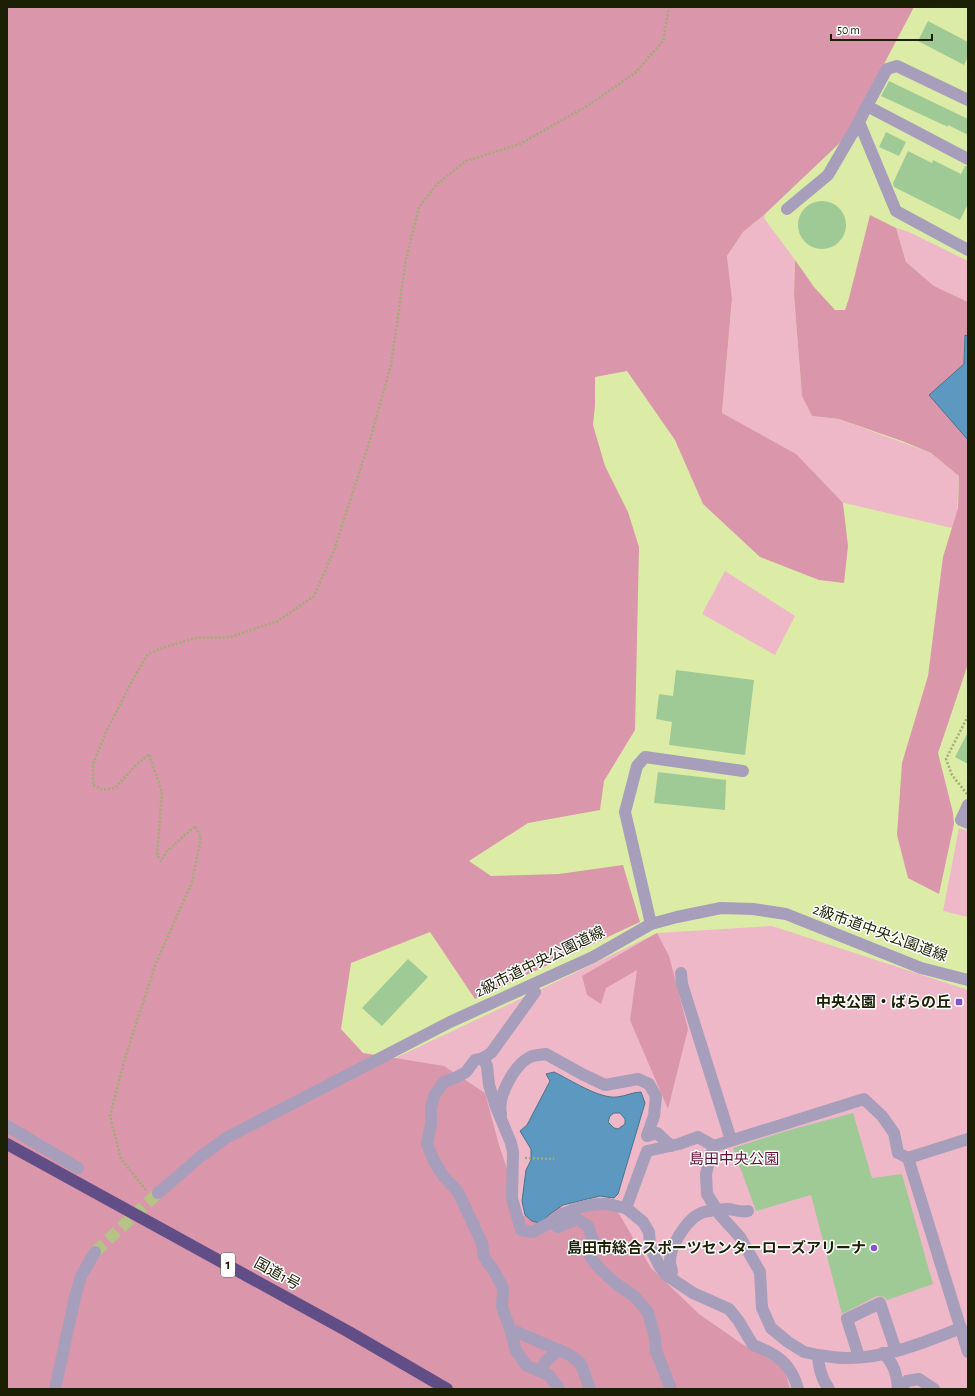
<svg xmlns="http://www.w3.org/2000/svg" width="975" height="1396" viewBox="0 0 975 1396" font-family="'Alegreya Sans','Noto Sans JP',sans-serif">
  <rect width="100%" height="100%" fill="#dceca6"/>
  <g fill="#eeb8c8">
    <path d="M 766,213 L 764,218 L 795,260 L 794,295 L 802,396 L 812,416 L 839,419 L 931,453 L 959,476 L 957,512 L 952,528 L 840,502 L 722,413 L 732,302 L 727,256 L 743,232 Z"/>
    <path d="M 896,228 L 909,232 L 968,261 L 968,302 L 934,286 L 906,262 Z"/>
    <path d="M 725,571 L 795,616 L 775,655 L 702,614 Z"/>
    <path d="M 959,828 L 968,831 L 968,917 L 943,911 Z"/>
    <path d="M 772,926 L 968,990 L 968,1389 L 457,1389 L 393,1059 L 535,992 L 657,933 Z"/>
  </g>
  <g fill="#da96ab">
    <path d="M 7,7 L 914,7 L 845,138 L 766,213 L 743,232 L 727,256 L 732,299 L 722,413 L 796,454 L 843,503 L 848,546 L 844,583 L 819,580 L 760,557 L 703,504 L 675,440 L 627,371 L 595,377 L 595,405 L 593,425 L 605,466 L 628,512 L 639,547 L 635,730 L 604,781 L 600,810 L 528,823 L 469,861 L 491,876 L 559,874 L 623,865 L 640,922 L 475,999 L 430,932 L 351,963 L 341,1029 L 363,1053 L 444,1066 L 485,1093 L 499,1145 L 523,1216 L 609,1197 L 651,1268 L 699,1314 L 742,1344 L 784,1367 L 790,1389 L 7,1389 Z"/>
    <path d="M 870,215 L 896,228 L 906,262 L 934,286 L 968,302 L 968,664 L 938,753 L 953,813 L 954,824 L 939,894 L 908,878 L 897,835 L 902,763 L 928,676 L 943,557 L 958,508 L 959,476 L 931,453 L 902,441 L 839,419 L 812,416 L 802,396 L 794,295 L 795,260 L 814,287 L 835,310 L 845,310 L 849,298 Z"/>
    <path d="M 657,933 L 669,956 L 688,1029 L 668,1109 L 630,1020 L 637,970 L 606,988 L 601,1004 L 587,995 L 582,976 Z"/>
  </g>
  <g fill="#5d98c0" stroke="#497488" fill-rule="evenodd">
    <path d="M 965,335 L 968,336 L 968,440 L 929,395 L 964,364 Z"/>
    <path d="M 554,1072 C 571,1080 599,1099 617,1097 C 626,1096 633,1092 641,1092 L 645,1103 L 618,1194 L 614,1198 L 600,1196 L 563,1205 L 550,1214 L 540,1223 L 532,1221 L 525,1215 L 522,1201 L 526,1170 L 531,1160 L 531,1149 L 520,1131 L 527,1125 L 550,1081 L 546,1074 ZM 614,1113 L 620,1113 L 625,1119 L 625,1124 L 618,1129 L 614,1128 L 608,1122 L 610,1116 Z"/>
  </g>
  <g fill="#a0ca95">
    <path d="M 928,21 L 968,42 L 968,56 L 964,65 L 918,41 Z"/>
    <path d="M 889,81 L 968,119 L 968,135 L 948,125 L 948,127 L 881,96 Z"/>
    <path d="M 886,132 L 906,142 L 899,156 L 879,147 Z"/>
    <path d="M 908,151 L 932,163 L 933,160 L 961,174 L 965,166 L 968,166 L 968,204 L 960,220 L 894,187 L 893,183 Z"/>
    <circle cx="822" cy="225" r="24"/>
    <path d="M 676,670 L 754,680 L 745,755 L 669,745 L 672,722 L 656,719 L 659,694 L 673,696 Z"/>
    <path d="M 968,732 L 968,764 L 955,757 Z"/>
    <path d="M 658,772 L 726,780 L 725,810 L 654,803 Z"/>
    <path d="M 408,959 L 428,977 L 382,1026 L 362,1008 Z"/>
    <path d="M 853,1113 L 872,1178 L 902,1174 L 933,1284 L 887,1300 L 884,1297 L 877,1296 L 842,1314 L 811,1195 L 756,1211 L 733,1148 L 786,1131 Z"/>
  </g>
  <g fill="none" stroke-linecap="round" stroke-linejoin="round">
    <path stroke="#b5c386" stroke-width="12" stroke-dasharray="12 6" stroke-linecap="butt" d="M 95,1252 L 158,1193"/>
    <g stroke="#a0ac74" stroke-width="2.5" stroke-dasharray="2 2" stroke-linecap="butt">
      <path d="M 967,794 L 952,775 L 946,759 L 968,716"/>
      <path d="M 525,1158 L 554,1159"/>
      <path d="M 146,1190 L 121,1159 L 110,1116 L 125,1058 L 156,963 L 192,882 L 201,837 L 195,826 L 167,851 L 161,861 L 157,855 L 162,792 L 149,754 L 137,764 L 115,788 L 103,790 L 93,785 L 93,764 L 107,730 L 133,679 L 148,654 L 165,647 L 195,638 L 230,637 L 278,621 L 314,596 L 334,550 L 369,443 L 391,365 L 406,259 L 419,207 L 437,184 L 466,161 L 520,144 L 587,106 L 635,73 L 663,41 L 669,7"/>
    </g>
    <g stroke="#a69eba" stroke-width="12">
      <path d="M 968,100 L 897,66 L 887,69 L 867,106 L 859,122 L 896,211 L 968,250"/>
      <path d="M 867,106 L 968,159"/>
      <path d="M 787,209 L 828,175 L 859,122"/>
      <path d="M 968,805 L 961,820 L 968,823"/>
      <path d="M 651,924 L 625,812 L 637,766 L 645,757 L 743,771"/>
      <path d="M 681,973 L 682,984 L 731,1140"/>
      <path d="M 483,1058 L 491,1053 L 535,992"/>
      <path d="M 501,1114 C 497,1097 514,1065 530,1057 C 534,1055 541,1055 546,1054 L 582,1074 L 605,1085 L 638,1079 L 649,1084 L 656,1096 L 654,1116 L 647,1136 L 657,1133 L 671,1146"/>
      <path d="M 7,1126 L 78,1168"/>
      <path d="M 714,1146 L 698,1137 L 679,1144 L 647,1151 L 626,1208 L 643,1222 L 649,1232 L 650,1247 L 660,1267 L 666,1275 L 693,1293 L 729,1309 L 738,1320 L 753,1345 C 777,1354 791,1363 798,1389"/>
      <path d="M 908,1158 L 968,1139"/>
      <path d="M 158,1193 L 200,1157 L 226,1138 L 450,1022 L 593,957 L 651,924 L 677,917 L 721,908 L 753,909 L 786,914 L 921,968 L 968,980"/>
      <path d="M 626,1208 C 619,1207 611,1204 604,1204 C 585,1204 566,1211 551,1222 L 558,1227 L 577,1219 L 588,1226 L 594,1243 L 589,1254 L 598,1267 L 615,1283 L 634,1296 L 648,1312 L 655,1338 L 656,1351 L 671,1389"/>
      <path d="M 551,1222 L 533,1232 L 521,1230 L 512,1198 L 513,1152 L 511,1143 L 496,1107 L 489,1085 L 487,1066 L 483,1058 L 475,1060 L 466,1072 L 457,1077 L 444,1082 L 435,1094 L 431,1108 L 431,1124 L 427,1144 L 434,1161 L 444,1177 L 458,1192 L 482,1243 L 484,1257 L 494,1271 L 503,1288 L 502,1307 L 510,1329 L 570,1355 L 581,1364 L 590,1389"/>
      <path d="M 669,1277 L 672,1272 C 672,1269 670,1265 670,1263 C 669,1247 686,1221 699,1214 C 707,1210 718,1210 727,1209 C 734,1209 740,1213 748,1211"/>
      <path d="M 510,1329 L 516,1351 L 527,1366 L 549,1375 L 559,1389"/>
      <path d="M 883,1353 C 894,1363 897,1375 898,1389"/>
      <path d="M 818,1355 C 827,1356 836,1358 845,1358 C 885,1359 925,1342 961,1328"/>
      <path d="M 859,1357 L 847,1319 L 880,1303 L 896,1351"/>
      <path d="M 540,1371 L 547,1360 L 559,1350"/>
      <path d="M 55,1389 L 75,1297 L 81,1276 L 95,1252"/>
      <path d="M 829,1389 C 821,1378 819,1368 818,1355 L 804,1352 L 788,1342 L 771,1328 L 762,1308 L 760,1272 L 740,1237 L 720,1215 L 707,1194 L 706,1174 L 710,1157 L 714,1146 L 864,1099 L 882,1116 L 894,1133 L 898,1153 L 908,1158 L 968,1352"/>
      <path d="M 899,1389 L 907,1381 L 919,1379 L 934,1389"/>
    </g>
    <path stroke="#624e87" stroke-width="12" d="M 7,1144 L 349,1332 L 447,1389"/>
  </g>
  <g fill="#8554cd" stroke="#fff" stroke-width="1.5">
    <rect x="955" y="998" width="8" height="8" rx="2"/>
    <circle cx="874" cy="1248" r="4"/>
  </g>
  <g text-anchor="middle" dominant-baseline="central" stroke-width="3" stroke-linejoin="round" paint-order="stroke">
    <rect fill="#fff" stroke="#5f6350" stroke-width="1" x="221" y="1253" width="14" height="24" rx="3"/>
    <g font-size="14" font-weight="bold" fill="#1b2005">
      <text x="228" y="1265">1</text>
    </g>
    <g font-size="15" fill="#1b2005" stroke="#fff">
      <text transform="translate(880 933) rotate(20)">2級市道中央公園道線</text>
      <text transform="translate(540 962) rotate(-26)">2級市道中央公園道線</text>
      <text transform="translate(277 1274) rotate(29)">国道1号</text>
    </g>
    <g font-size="15" font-weight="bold" fill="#1b2005" stroke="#fff" text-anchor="end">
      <text x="951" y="1002">中央公園・ばらの丘</text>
      <text x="866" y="1248">島田市総合スポーツセンターローズアリーナ</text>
    </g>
    <g font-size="15" fill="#611135" stroke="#fff">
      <text x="734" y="1159">島田中央公園</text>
    </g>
  </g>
  <rect width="975" height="1396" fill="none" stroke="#1b2005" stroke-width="16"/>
  <path d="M831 34v6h101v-6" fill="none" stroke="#1b2005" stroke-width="2"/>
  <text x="837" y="34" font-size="12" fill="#1b2005" stroke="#ffffff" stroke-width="3" paint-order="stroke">50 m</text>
</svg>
